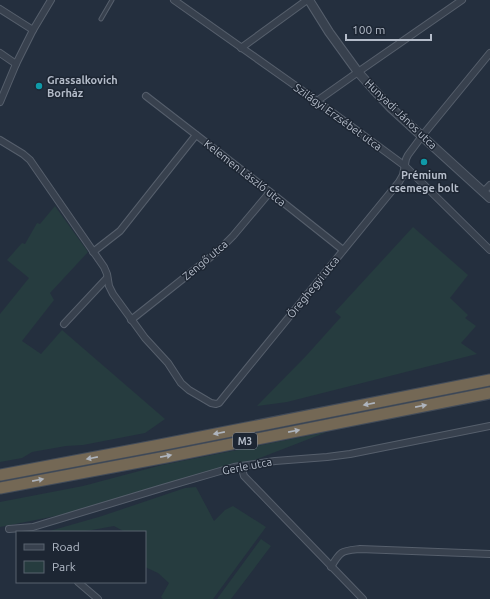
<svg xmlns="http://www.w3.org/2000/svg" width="490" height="599" viewBox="0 0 490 599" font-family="Ubuntu,sans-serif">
  <rect width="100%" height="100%" fill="#242f3e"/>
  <g fill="#263c3f">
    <path d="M 55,206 L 88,252 L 50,293 L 54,300 L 22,341 L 41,354 L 62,330 L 165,419 L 145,433 L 83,445 L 66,446 L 32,452 L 22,458 L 0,462 L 0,314 L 29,278 L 7,260 L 22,243 L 25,244 L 37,223 L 40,224 Z"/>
    <path d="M 413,227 L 468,275 L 450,298 L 468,315 L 465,318 L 476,326 L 461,343 L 477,354 L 287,402 L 257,406 L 306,356 L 341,317 L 335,312 Z"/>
    <path d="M 327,432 L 247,463 L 225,466 L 86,510 L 0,527 L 0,502 L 83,486 L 162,465 Z"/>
    <path d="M 196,487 L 214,521 L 225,510 L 233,506 L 266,527 L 213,599 L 163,599 L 161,597 L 169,583 L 158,573 L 145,567 L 145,532 L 125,532 L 114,526 L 81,532 L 49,532 L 53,530 L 102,516 L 185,488 Z"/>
    <path d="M 261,539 L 271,546 L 231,599 L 217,599 Z"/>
  </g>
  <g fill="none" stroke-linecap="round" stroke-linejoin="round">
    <g stroke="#565f6c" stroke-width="5">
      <path id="service" d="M 101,19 L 112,0"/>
    </g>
    <g stroke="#565f6c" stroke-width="8">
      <g id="minor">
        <path d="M 174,0 L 317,101 L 405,166 L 490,250"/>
        <path d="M 0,9 L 33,30"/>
        <path d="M 241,48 L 307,0"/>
        <path d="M 0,53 L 16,64"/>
        <path d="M 146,96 L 270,192 L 343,250"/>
        <path d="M 317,101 L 358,72 L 462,0"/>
        <path d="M 0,102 L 16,64 L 33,30 L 51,0"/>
        <path d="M 0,140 L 23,154 L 30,160 L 104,267 L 107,274 L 109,286 L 113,294 L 145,338 L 168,363 L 181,383 L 189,390 L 211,403 L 216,404 L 219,403 L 227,393 L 399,182 L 403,175 L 406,159 L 408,155 L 422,136 L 490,53"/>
        <path d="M 483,192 L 490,185"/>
        <path d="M 93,252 L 120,231 L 196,135"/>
        <path d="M 131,320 L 218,251 L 233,236 L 270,192"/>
        <path d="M 64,324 L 107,278"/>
        <path d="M 241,466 L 244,476 L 363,599"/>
        <path d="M 9,529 L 33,527 L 162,488 L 234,467 L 275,461 L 327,457 L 350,454 L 490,426"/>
        <path d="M 331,567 C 341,550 342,551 360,549 L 490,554"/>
        <path d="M 78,582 L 98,599"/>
      </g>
    </g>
    <g stroke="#565f6c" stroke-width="10">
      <path id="tertiary" d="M 309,0 L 329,32 L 358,72 L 374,90 L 391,108 L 490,198"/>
    </g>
    <g stroke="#434c59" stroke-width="13">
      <g id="motorway">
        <path d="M 0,475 L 160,445 L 490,380"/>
        <path d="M 0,488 L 166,457 L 490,393"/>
      </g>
    </g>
    <use href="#service" stroke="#38414e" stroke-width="3"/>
    <use href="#minor" stroke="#38414e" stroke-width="6"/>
    <use href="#tertiary" stroke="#38414e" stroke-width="8"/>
    <use href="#motorway" stroke="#746855" stroke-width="11"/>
  </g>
  <defs><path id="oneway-solid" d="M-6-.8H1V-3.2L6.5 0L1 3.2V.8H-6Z"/></defs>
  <g fill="#aeb4bd">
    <use href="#oneway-solid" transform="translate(369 404) rotate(169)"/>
    <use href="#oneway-solid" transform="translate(421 406) rotate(-11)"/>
    <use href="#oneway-solid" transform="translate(294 431) rotate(-11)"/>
    <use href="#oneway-solid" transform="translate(219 433) rotate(169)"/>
    <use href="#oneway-solid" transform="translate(166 456) rotate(-11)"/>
    <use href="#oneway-solid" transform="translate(92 458) rotate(169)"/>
    <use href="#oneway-solid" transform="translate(38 480) rotate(-11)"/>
  </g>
  <g fill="#0f9aa8" stroke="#1d2633" stroke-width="1.5">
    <circle cx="39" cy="86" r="4"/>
    <circle cx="424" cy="162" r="4"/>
  </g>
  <g text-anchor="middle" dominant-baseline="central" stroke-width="3" stroke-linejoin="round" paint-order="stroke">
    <rect fill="#1d2633" stroke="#878f9c" stroke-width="1" x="233" y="433" width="24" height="16" rx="3"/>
    <g font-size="10" font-weight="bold" fill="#b4bcc9">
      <text x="245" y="441">M3</text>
    </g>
    <g font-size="11" font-weight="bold" fill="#b4bcc9" stroke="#1d2633" text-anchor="start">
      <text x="47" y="80">Grassalkovich<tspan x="47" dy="13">Borház</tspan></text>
      <text x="424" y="175" text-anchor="middle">Prémium<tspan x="424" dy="13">csemege bolt</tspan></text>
    </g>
    <g font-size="11" fill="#b4bcc9" stroke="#1d2633">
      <text transform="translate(401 114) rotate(44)">Hunyadi János utca</text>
      <text transform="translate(338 117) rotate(36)">Szilágyi Erzsébet utca</text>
      <text transform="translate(245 173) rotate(38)">Kelemen László utca</text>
      <text transform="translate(205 260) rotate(-40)">Zengő utca</text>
      <text transform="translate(313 287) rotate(-51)">Öreghegyi utca</text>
      <text transform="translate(247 466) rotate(-11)">Gerle utca</text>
    </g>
  </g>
  <rect x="16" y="531" width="130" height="52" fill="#1d2633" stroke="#59626f"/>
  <rect x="24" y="544" width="20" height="6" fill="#38414e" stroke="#59626f"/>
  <text x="52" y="551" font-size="12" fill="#b4bcc9">Road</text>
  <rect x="24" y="561" width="20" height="12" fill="#263c3f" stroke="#59626f"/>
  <text x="52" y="571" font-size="12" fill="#b4bcc9">Park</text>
  <path d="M346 34v6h85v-6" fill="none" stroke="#b4bcc9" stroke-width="2"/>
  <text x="352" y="34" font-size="12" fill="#b4bcc9" stroke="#1d2633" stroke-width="3" paint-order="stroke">100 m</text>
</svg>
